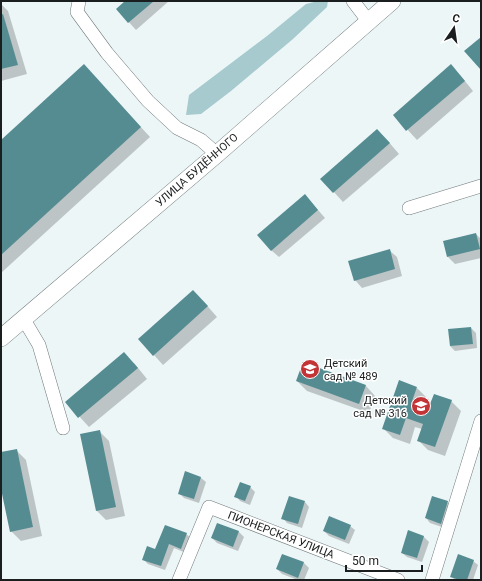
<svg xmlns="http://www.w3.org/2000/svg" width="482" height="581" viewBox="0 0 482 581" font-family="Roboto,sans-serif">
  <rect width="100%" height="100%" fill="#ecf6f7"/>
  <path fill="#a6cace" d="M 318,1 L 328,1 L 327,7 L 293,39 L 231,91 L 201,114 L 186,115 L 189,95 L 267,36 L 306,4 Z"/>
  <g fill="#0003">
    <path d="M 127,1 L 169,1 L 136,30 L 117,9 Z"/>
    <path d="M 1,4 L 8,11 L 27,74 L 1,81 Z"/>
    <path d="M 93,75 L 150,137 L 1,273 L 1,141 Z"/>
    <path d="M 460,75 L 473,91 L 417,140 L 394,115 Z"/>
    <path d="M 387,140 L 399,154 L 343,202 L 322,179 Z"/>
    <path d="M 312,203 L 325,218 L 279,257 L 271,250 Z"/>
    <path d="M 476,234 L 481,239 L 481,258 L 455,264 L 448,257 Z"/>
    <path d="M 389,250 L 397,257 L 402,276 L 362,288 L 355,280 Z"/>
    <path d="M 203,301 L 217,317 L 163,365 L 154,355 Z"/>
    <path d="M 471,328 L 476,333 L 477,348 L 455,351 L 450,346 Z"/>
    <path d="M 134,363 L 147,379 L 89,427 L 66,402 Z"/>
    <path d="M 303,363 L 366,386 L 375,396 L 369,413 L 307,391 L 297,381 Z"/>
    <path d="M 417,388 L 426,397 L 423,408 L 429,410 L 451,401 L 461,411 L 445,456 L 428,450 L 418,440 L 422,429 L 415,427 L 410,444 L 393,438 L 383,428 Z"/>
    <path d="M 100,432 L 109,441 L 125,516 L 106,520 L 96,510 Z"/>
    <path d="M 16,450 L 26,460 L 42,536 L 21,541 L 11,531 L 1,484 L 1,453 Z"/>
    <path d="M 186,473 L 201,478 L 206,482 L 199,503 L 184,498 L 179,493 Z"/>
    <path d="M 250,487 L 255,492 L 250,505 L 240,501 L 236,496 Z"/>
    <path d="M 305,502 L 309,507 L 302,528 L 287,523 L 283,518 Z"/>
    <path d="M 447,502 L 452,507 L 445,528 L 430,523 L 426,518 Z"/>
    <path d="M 218,524 L 239,532 L 244,537 L 238,551 L 217,543 L 212,538 Z"/>
    <path d="M 350,526 L 355,530 L 349,544 L 329,536 L 324,531 Z"/>
    <path d="M 409,532 L 424,537 L 429,542 L 422,562 L 407,557 L 402,553 Z"/>
    <path d="M 186,534 L 191,538 L 186,553 L 174,548 L 165,570 L 148,564 L 143,559 Z"/>
    <path d="M 283,555 L 304,563 L 309,568 L 304,580 L 298,580 L 282,574 L 277,569 Z"/>
    <path d="M 473,561 L 478,565 L 473,580 L 455,580 L 451,576 Z"/>
  </g>
  <g fill="#558c92">
    <path d="M 125,1 L 154,1 L 128,23 L 116,9 Z"/>
    <path d="M 3,14 L 18,65 L 1,69 L 1,15 Z"/>
    <path d="M 481,37 L 481,70 L 464,51 Z"/>
    <path d="M 84,64 L 141,127 L 1,255 L 1,140 Z"/>
    <path d="M 451,64 L 465,81 L 406,131 L 393,115 Z"/>
    <path d="M 377,129 L 390,143 L 333,193 L 320,179 Z"/>
    <path d="M 305,194 L 318,210 L 271,251 L 257,235 Z"/>
    <path d="M 476,233 L 480,249 L 447,257 L 443,241 Z"/>
    <path d="M 390,249 L 395,269 L 354,281 L 348,261 Z"/>
    <path d="M 193,290 L 208,306 L 153,356 L 138,339 Z"/>
    <path d="M 471,327 L 473,344 L 450,346 L 448,329 Z"/>
    <path d="M 124,352 L 138,368 L 78,418 L 65,402 Z"/>
    <path d="M 303,362 L 366,385 L 359,404 L 296,381 Z"/>
    <path d="M 399,380 L 417,387 L 411,404 L 428,409 L 434,394 L 452,400 L 435,447 L 417,441 L 423,424 L 406,418 L 400,435 L 382,429 Z"/>
    <path d="M 100,430 L 116,507 L 96,511 L 80,434 Z"/>
    <path d="M 17,449 L 33,527 L 10,532 L 1,489 L 1,452 Z"/>
    <path d="M 185,471 L 201,477 L 194,499 L 178,494 Z"/>
    <path d="M 240,482 L 251,486 L 245,501 L 234,497 Z"/>
    <path d="M 289,496 L 305,501 L 298,524 L 281,519 Z"/>
    <path d="M 432,496 L 448,501 L 441,524 L 425,518 Z"/>
    <path d="M 329,516 L 351,525 L 345,540 L 323,531 Z"/>
    <path d="M 217,523 L 239,531 L 233,547 L 211,538 Z"/>
    <path d="M 165,525 L 187,533 L 181,549 L 169,544 L 161,566 L 142,560 L 147,546 L 155,549 Z"/>
    <path d="M 408,530 L 424,536 L 417,558 L 401,553 Z"/>
    <path d="M 282,554 L 304,562 L 298,578 L 276,569 Z"/>
    <path d="M 458,554 L 474,560 L 467,580 L 460,580 L 450,577 Z"/>
  </g>
  <g fill="none" stroke-linecap="round" stroke-linejoin="round">
    <g stroke="#717a7b" stroke-width="14">
      <g id="minor">
        <path d="M 79,1 L 77,12 L 107,53 L 148,101 L 177,128 L 201,140 L 217,154"/>
        <path d="M 353,1 L 369,22"/>
        <path d="M 409,208 L 481,186"/>
        <path d="M 23,318 L 39,345 L 63,428"/>
        <path d="M 179,580 L 209,507 L 398,580"/>
        <path d="M 432,580 L 481,421"/>
      </g>
    </g>
    <g stroke="#717a7b" stroke-width="18">
      <path id="major" d="M 1,338 L 217,154 L 392,1"/>
    </g>
    <use href="#minor" stroke="#fff" stroke-width="13"/>
    <use href="#major" stroke="#fff" stroke-width="17"/>
  </g>
  <defs>
    <g id="school-disc" transform="scale(1)"><circle r="9.5" fill="#c33437" stroke="#fff"/><path d="M0-5L7-2L0 1L-7-2ZM-4 1L0 2.5L4 1V4Q0 6-4 4Z" fill="#fff"/></g>
  </defs>
  <g fill-rule="evenodd">
    <use href="#school-disc" x="310" y="369"/>
    <use href="#school-disc" x="421" y="406"/>
  </g>
  <g text-anchor="middle" dominant-baseline="central" stroke-width="3" stroke-linejoin="round" paint-order="stroke">
    <g font-size="11" fill="#1b1e1f" stroke="#fff">
      <text transform="translate(197 170) rotate(-41)">УЛИЦА БУДЁННОГО</text>
      <text transform="translate(281 535) rotate(21)">ПИОНЕРСКАЯ УЛИЦА</text>
    </g>
    <g font-size="11" fill="#1b1e1f" stroke="#fff" text-anchor="start">
      <text x="324" y="363">Детский<tspan x="324" dy="13">сад № 489</tspan></text>
      <text x="407" y="400" text-anchor="end">Детский<tspan x="407" dy="13">сад № 316</tspan></text>
    </g>
  </g>
  <rect width="482" height="581" fill="none" stroke="#1b1e1f" stroke-width="4"/>
  <g transform="translate(454 28) rotate(13)" stroke="#ffffff" stroke-width="3" paint-order="stroke">
  <path d="M0-3L7 15L0 10L-7 15Z" fill="#1b1e1f"/>
  <text y="-6" font-size="11" font-weight="bold" text-anchor="middle" fill="#1b1e1f">С</text>
  </g>
  <path d="M346 565v6h76v-6" fill="none" stroke="#1b1e1f" stroke-width="2"/>
  <text x="352" y="565" font-size="12" fill="#1b1e1f" stroke="#ffffff" stroke-width="3" paint-order="stroke">50 m</text>
</svg>
